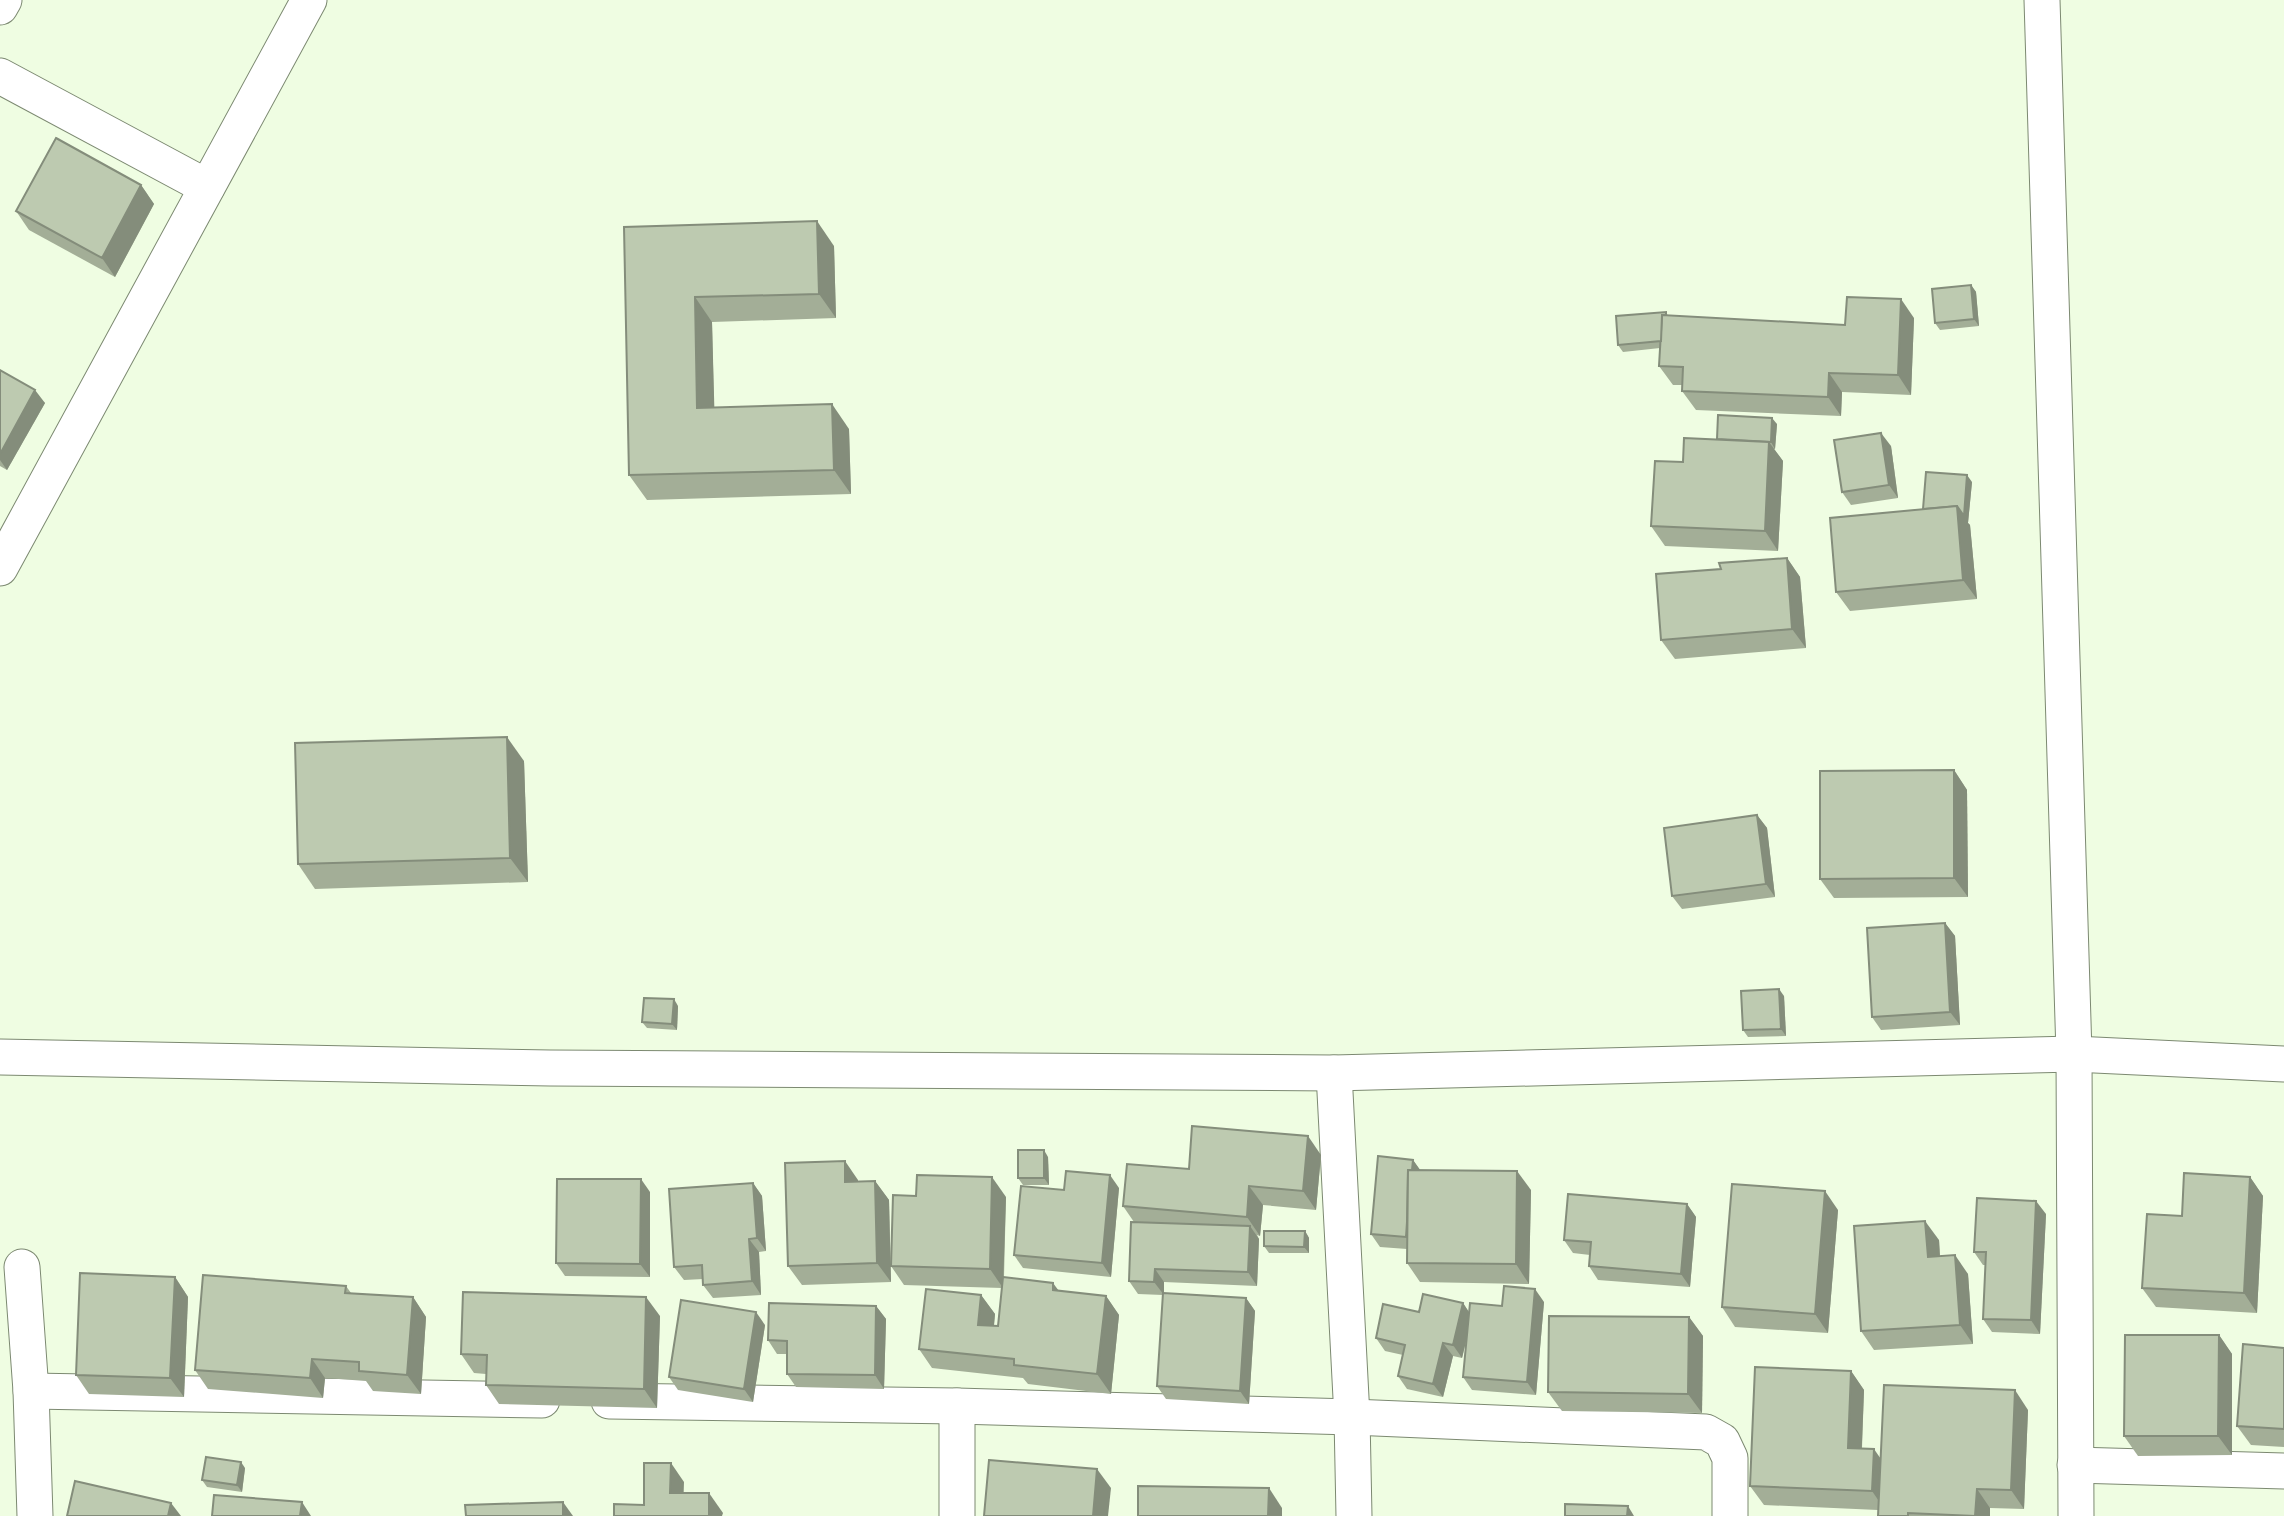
<svg xmlns="http://www.w3.org/2000/svg" width="2284" height="1516" viewBox="0 0 2284 1516" font-family="'DM Sans',sans-serif">
  <rect width="100%" height="100%" fill="#effde2"/>
  <g fill="none" stroke-linecap="round" stroke-linejoin="round">
    <g stroke="#7c8971" stroke-width="37">
      <g id="street">
        <path d="M 2042,0 L 2074,1054 L 2076,1516"/>
        <path d="M 0,7 L 4,0"/>
        <path d="M 0,76 L 207,187"/>
        <path d="M 0,568 L 309,0"/>
        <path d="M 0,1057 L 550,1068 L 1334,1073 L 2074,1054 L 2284,1064"/>
        <path d="M 1334,1073 L 1352,1417 L 1354,1516"/>
        <path d="M 22,1267 L 31,1391 L 35,1516"/>
        <path d="M 31,1391 L 542,1400"/>
        <path d="M 609,1401 L 957,1406 L 1352,1417 L 1706,1432 L 1722,1441 L 1730,1458 L 1730,1516"/>
        <path d="M 957,1406 L 957,1516"/>
        <path d="M 2075,1465 L 2284,1471"/>
      </g>
    </g>
    <use href="#street" stroke="#fff" stroke-width="35"/>
  </g>
  <g fill="#a3ae97">
    <path d="M 141,185 L 154,204 L 115,277 L 29,230 L 16,211 Z"/>
    <path d="M 624,227 L 834,246 L 836,318 L 712,322 L 714,407 L 849,429 L 851,494 L 647,500 L 629,475 Z"/>
    <path d="M 1971,285 L 1976,292 L 1979,326 L 1940,330 L 1935,323 Z"/>
    <path d="M 1666,312 L 1668,316 L 1845,325 L 1914,318 L 1911,395 L 1842,392 L 1841,416 L 1696,410 L 1682,391 L 1683,385 L 1673,385 L 1659,366 L 1660,348 L 1623,352 L 1618,345 Z"/>
    <path d="M 0,370 L 45,403 L 7,470 L 0,466 Z"/>
    <path d="M 1777,424 L 1775,449 L 1774,449 L 1783,461 L 1778,551 L 1665,546 L 1651,526 L 1683,462 L 1717,439 Z"/>
    <path d="M 1891,446 L 1898,498 L 1851,505 L 1842,492 Z"/>
    <path d="M 1972,482 L 1968,523 L 1970,525 L 1977,599 L 1850,611 L 1836,592 L 1923,509 Z"/>
    <path d="M 1787,558 L 1800,577 L 1806,648 L 1675,659 L 1661,640 L 1721,569 Z"/>
    <path d="M 524,761 L 528,882 L 315,889 L 298,864 Z"/>
    <path d="M 1954,770 L 1967,790 L 1968,897 L 1834,898 L 1820,879 Z"/>
    <path d="M 1757,815 L 1767,828 L 1775,897 L 1682,909 L 1672,896 Z"/>
    <path d="M 1945,923 L 1955,936 L 1960,1025 L 1881,1030 L 1872,1017 Z"/>
    <path d="M 1784,996 L 1786,1036 L 1748,1037 L 1743,1030 Z"/>
    <path d="M 678,1006 L 677,1030 L 647,1028 L 642,1022 Z"/>
    <path d="M 1321,1155 L 1316,1210 L 1263,1205 L 1260,1236 L 1257,1235 L 1259,1239 L 1257,1286 L 1164,1282 L 1164,1293 L 1246,1298 L 1255,1311 L 1249,1404 L 1166,1399 L 1157,1386 L 1163,1295 L 1138,1294 L 1129,1281 L 1134,1222 L 1123,1206 L 1189,1169 Z"/>
    <path d="M 1048,1157 L 1049,1185 L 1023,1185 L 1018,1178 Z"/>
    <path d="M 1413,1160 L 1420,1170 L 1531,1190 L 1529,1284 L 1420,1282 L 1407,1263 L 1407,1249 L 1380,1247 L 1371,1234 Z"/>
    <path d="M 2250,1177 L 2263,1196 L 2257,1313 L 2156,1307 L 2142,1288 L 2182,1216 Z"/>
    <path d="M 858,1180 L 858,1181 L 875,1181 L 889,1200 L 891,1282 L 802,1285 L 788,1266 Z"/>
    <path d="M 753,1183 L 762,1196 L 766,1251 L 759,1252 L 761,1295 L 713,1298 L 703,1285 L 703,1279 L 684,1280 L 674,1267 Z"/>
    <path d="M 1119,1188 L 1111,1277 L 1023,1268 L 1014,1255 L 1064,1190 Z"/>
    <path d="M 650,1192 L 650,1277 L 565,1276 L 556,1263 Z"/>
    <path d="M 1006,1197 L 1004,1277 L 1059,1291 L 1106,1296 L 1119,1315 L 1111,1394 L 1028,1384 L 1023,1378 L 932,1368 L 919,1349 L 981,1295 L 995,1314 L 994,1326 L 998,1326 L 1002,1288 L 904,1285 L 891,1266 Z"/>
    <path d="M 1687,1204 L 1696,1217 L 1690,1287 L 1598,1280 L 1589,1266 L 1590,1255 L 1573,1253 L 1564,1240 Z"/>
    <path d="M 1838,1210 L 1828,1333 L 1735,1327 L 1722,1307 Z"/>
    <path d="M 2046,1214 L 2040,1334 L 1992,1332 L 1983,1319 L 1986,1265 L 1983,1265 L 1974,1252 Z"/>
    <path d="M 1305,1231 L 1309,1238 L 1309,1253 L 1269,1253 L 1264,1246 Z"/>
    <path d="M 1939,1240 L 1940,1256 L 1968,1274 L 1973,1344 L 1874,1350 L 1861,1331 Z"/>
    <path d="M 175,1277 L 188,1297 L 184,1397 L 89,1394 L 76,1375 Z"/>
    <path d="M 346,1286 L 351,1293 L 413,1297 L 426,1317 L 421,1394 L 373,1391 L 366,1381 L 325,1378 L 323,1398 L 208,1389 L 195,1370 Z"/>
    <path d="M 1544,1302 L 1536,1395 L 1472,1390 L 1463,1377 L 1466,1341 L 1462,1358 L 1453,1356 L 1443,1397 L 1407,1389 L 1398,1376 L 1403,1355 L 1385,1351 L 1376,1338 L 1419,1312 L 1463,1303 L 1469,1312 L 1502,1306 Z"/>
    <path d="M 876,1306 L 886,1319 L 884,1389 L 796,1387 L 787,1374 L 787,1354 L 777,1354 L 768,1340 Z"/>
    <path d="M 660,1316 L 657,1408 L 499,1404 L 486,1385 L 486,1374 L 474,1373 L 461,1354 Z"/>
    <path d="M 1689,1317 L 1703,1336 L 1702,1413 L 1562,1411 L 1548,1392 Z"/>
    <path d="M 765,1325 L 753,1402 L 678,1390 L 669,1377 Z"/>
    <path d="M 2219,1335 L 2232,1354 L 2232,1455 L 2138,1456 L 2124,1436 Z"/>
    <path d="M 2284,1348 L 2284,1447 L 2251,1445 L 2237,1426 Z"/>
    <path d="M 1851,1371 L 1864,1390 L 1862,1448 L 1880,1458 L 2028,1410 L 2024,1509 L 1990,1508 L 1990,1516 L 1878,1516 L 1878,1510 L 1764,1505 L 1750,1486 Z"/>
    <path d="M 245,1468 L 242,1492 L 207,1487 L 202,1480 Z"/>
  </g>
  <g fill="#848d7b">
    <path d="M 141,185 L 154,204 L 115,277 L 102,258 Z"/>
    <path d="M 817,221 L 834,246 L 836,318 L 819,294 Z"/>
    <path d="M 1971,285 L 1976,292 L 1979,326 L 1974,319 Z"/>
    <path d="M 695,297 L 712,322 L 715,432 L 697,408 Z"/>
    <path d="M 1901,299 L 1914,318 L 1911,395 L 1898,375 Z"/>
    <path d="M 1829,373 L 1842,392 L 1841,416 L 1828,397 Z"/>
    <path d="M 35,390 L 45,403 L 7,470 L 0,460 L 0,454 Z"/>
    <path d="M 832,404 L 849,429 L 851,494 L 834,470 Z"/>
    <path d="M 1772,418 L 1777,424 L 1775,449 L 1771,442 Z"/>
    <path d="M 1881,433 L 1891,446 L 1898,498 L 1889,485 Z"/>
    <path d="M 1769,442 L 1783,461 L 1778,551 L 1765,531 Z"/>
    <path d="M 1967,475 L 1972,482 L 1968,523 L 1970,525 L 1977,599 L 1963,580 L 1957,506 Z"/>
    <path d="M 1787,558 L 1800,577 L 1806,648 L 1792,629 Z"/>
    <path d="M 507,737 L 524,761 L 528,882 L 510,858 Z"/>
    <path d="M 1954,770 L 1967,790 L 1968,897 L 1954,878 Z"/>
    <path d="M 1757,815 L 1767,828 L 1775,897 L 1766,884 Z"/>
    <path d="M 1945,923 L 1955,936 L 1960,1025 L 1950,1012 Z"/>
    <path d="M 1779,989 L 1784,996 L 1786,1036 L 1781,1029 Z"/>
    <path d="M 674,999 L 678,1006 L 677,1030 L 672,1024 Z"/>
    <path d="M 1308,1136 L 1321,1155 L 1316,1210 L 1303,1191 Z"/>
    <path d="M 1044,1150 L 1048,1157 L 1049,1185 L 1044,1178 Z"/>
    <path d="M 1413,1160 L 1423,1174 L 1415,1250 L 1406,1237 Z"/>
    <path d="M 845,1161 L 858,1180 L 858,1201 L 845,1182 Z"/>
    <path d="M 1517,1171 L 1531,1190 L 1529,1284 L 1516,1264 Z"/>
    <path d="M 1110,1175 L 1119,1188 L 1111,1277 L 1102,1263 Z"/>
    <path d="M 992,1177 L 1006,1197 L 1003,1288 L 990,1269 Z"/>
    <path d="M 2250,1177 L 2263,1196 L 2257,1313 L 2244,1293 Z"/>
    <path d="M 641,1179 L 650,1192 L 650,1277 L 640,1264 Z"/>
    <path d="M 875,1181 L 889,1200 L 891,1282 L 877,1263 Z"/>
    <path d="M 753,1183 L 762,1196 L 766,1251 L 757,1238 Z"/>
    <path d="M 1249,1186 L 1263,1205 L 1260,1236 L 1247,1217 Z"/>
    <path d="M 1825,1191 L 1838,1210 L 1828,1333 L 1815,1314 Z"/>
    <path d="M 2036,1201 L 2046,1214 L 2040,1334 L 2031,1320 Z"/>
    <path d="M 1687,1204 L 1696,1217 L 1690,1287 L 1681,1274 Z"/>
    <path d="M 1925,1221 L 1939,1240 L 1941,1277 L 1928,1257 Z"/>
    <path d="M 1250,1226 L 1259,1239 L 1257,1286 L 1248,1272 Z"/>
    <path d="M 1305,1231 L 1309,1238 L 1309,1253 L 1304,1247 Z"/>
    <path d="M 749,1239 L 759,1252 L 761,1295 L 752,1281 Z"/>
    <path d="M 1955,1255 L 1968,1274 L 1973,1344 L 1960,1325 Z"/>
    <path d="M 1155,1269 L 1164,1282 L 1164,1295 L 1154,1282 Z"/>
    <path d="M 175,1277 L 188,1297 L 184,1397 L 170,1378 Z"/>
    <path d="M 1053,1283 L 1067,1302 L 1053,1290 Z"/>
    <path d="M 1535,1289 L 1544,1302 L 1536,1395 L 1527,1382 Z"/>
    <path d="M 981,1295 L 995,1314 L 992,1344 L 978,1325 Z"/>
    <path d="M 1106,1296 L 1119,1315 L 1111,1394 L 1097,1374 Z"/>
    <path d="M 413,1297 L 426,1317 L 421,1394 L 407,1375 Z"/>
    <path d="M 646,1297 L 660,1316 L 657,1408 L 644,1389 Z"/>
    <path d="M 1246,1298 L 1255,1311 L 1249,1404 L 1240,1391 Z"/>
    <path d="M 1463,1303 L 1472,1317 L 1462,1358 L 1453,1345 Z"/>
    <path d="M 876,1306 L 886,1319 L 884,1389 L 875,1375 Z"/>
    <path d="M 756,1312 L 765,1325 L 753,1402 L 744,1389 Z"/>
    <path d="M 1689,1317 L 1703,1336 L 1702,1413 L 1688,1394 Z"/>
    <path d="M 2219,1335 L 2232,1354 L 2232,1455 L 2218,1436 Z"/>
    <path d="M 1443,1343 L 1453,1356 L 1443,1397 L 1433,1384 Z"/>
    <path d="M 312,1359 L 325,1378 L 323,1398 L 310,1378 Z"/>
    <path d="M 1851,1371 L 1864,1390 L 1861,1467 L 1848,1448 Z"/>
    <path d="M 2015,1390 L 2028,1410 L 2024,1509 L 2011,1490 Z"/>
    <path d="M 1874,1449 L 1887,1468 L 1885,1510 L 1872,1491 Z"/>
    <path d="M 241,1462 L 245,1468 L 242,1492 L 237,1485 Z"/>
    <path d="M 671,1463 L 684,1482 L 683,1512 L 670,1493 Z"/>
    <path d="M 1097,1469 L 1111,1488 L 1108,1516 L 1093,1516 Z"/>
    <path d="M 1269,1488 L 1282,1508 L 1282,1516 L 1268,1516 Z"/>
    <path d="M 1977,1489 L 1990,1508 L 1990,1516 L 1975,1516 Z"/>
    <path d="M 709,1493 L 723,1513 L 722,1516 L 709,1516 Z"/>
    <path d="M 302,1502 L 311,1516 L 300,1516 Z"/>
    <path d="M 563,1502 L 573,1516 L 563,1516 Z"/>
    <path d="M 171,1503 L 181,1516 L 168,1516 Z"/>
    <path d="M 1628,1506 L 1634,1516 L 1627,1516 Z"/>
  </g>
  <g fill="#bdcab0" stroke="#848d7b" stroke-width="2">
    <path d="M 56,138 L 141,185 L 102,258 L 16,211 Z"/>
    <path d="M 817,221 L 819,294 L 695,297 L 697,408 L 832,404 L 834,470 L 629,475 L 624,227 Z"/>
    <path d="M 1971,285 L 1974,319 L 1935,323 L 1932,289 Z"/>
    <path d="M 1847,297 L 1901,299 L 1898,375 L 1829,373 L 1828,397 L 1682,391 L 1683,367 L 1659,366 L 1662,315 L 1845,325 Z"/>
    <path d="M 1666,312 L 1666,315 L 1662,315 L 1661,341 L 1618,345 L 1616,316 Z"/>
    <path d="M 0,370 L 35,390 L 0,454 Z"/>
    <path d="M 1718,415 L 1772,418 L 1771,442 L 1717,439 Z"/>
    <path d="M 1881,433 L 1889,485 L 1842,492 L 1834,440 Z"/>
    <path d="M 1684,438 L 1769,442 L 1765,531 L 1651,526 L 1655,461 L 1683,462 Z"/>
    <path d="M 1926,472 L 1967,475 L 1964,516 L 1957,506 L 1923,509 Z"/>
    <path d="M 1957,506 L 1963,580 L 1836,592 L 1830,518 Z"/>
    <path d="M 1787,558 L 1792,629 L 1661,640 L 1656,574 L 1721,569 L 1719,563 Z"/>
    <path d="M 507,737 L 510,858 L 298,864 L 295,743 Z"/>
    <path d="M 1954,770 L 1954,878 L 1820,879 L 1820,771 Z"/>
    <path d="M 1757,815 L 1766,884 L 1672,896 L 1664,828 Z"/>
    <path d="M 1945,923 L 1950,1012 L 1872,1017 L 1867,928 Z"/>
    <path d="M 1779,989 L 1781,1029 L 1743,1030 L 1741,991 Z"/>
    <path d="M 644,998 L 674,999 L 672,1024 L 642,1022 Z"/>
    <path d="M 1192,1126 L 1308,1136 L 1303,1191 L 1249,1186 L 1247,1217 L 1123,1206 L 1127,1164 L 1189,1169 Z"/>
    <rect x="1018" y="1150" width="26" height="28"/>
    <path d="M 1378,1156 L 1413,1160 L 1412,1170 L 1408,1170 L 1407,1222 L 1406,1237 L 1371,1234 Z"/>
    <path d="M 845,1161 L 845,1182 L 875,1181 L 877,1263 L 788,1266 L 785,1163 Z"/>
    <path d="M 1408,1170 L 1517,1171 L 1516,1264 L 1407,1263 Z"/>
    <path d="M 1066,1171 L 1110,1175 L 1102,1263 L 1014,1255 L 1021,1186 L 1064,1190 Z"/>
    <path d="M 2184,1173 L 2250,1177 L 2244,1293 L 2142,1288 L 2147,1214 L 2182,1216 Z"/>
    <path d="M 917,1175 L 992,1177 L 990,1269 L 891,1266 L 893,1195 L 916,1196 Z"/>
    <path d="M 557,1179 L 641,1179 L 640,1264 L 556,1263 Z"/>
    <path d="M 753,1183 L 757,1238 L 749,1239 L 752,1281 L 703,1285 L 702,1265 L 674,1267 L 669,1189 Z"/>
    <path d="M 1732,1184 L 1825,1191 L 1815,1314 L 1722,1307 Z"/>
    <path d="M 1568,1194 L 1687,1204 L 1681,1274 L 1589,1266 L 1591,1242 L 1564,1240 Z"/>
    <path d="M 1977,1198 L 2036,1201 L 2031,1320 L 1983,1319 L 1986,1252 L 1974,1252 Z"/>
    <path d="M 1925,1221 L 1928,1257 L 1955,1255 L 1960,1325 L 1861,1331 L 1854,1226 Z"/>
    <path d="M 1131,1222 L 1250,1226 L 1248,1272 L 1155,1269 L 1154,1282 L 1129,1281 Z"/>
    <path d="M 1264,1231 L 1305,1231 L 1304,1247 L 1264,1246 Z"/>
    <path d="M 80,1273 L 175,1277 L 170,1378 L 76,1375 Z"/>
    <path d="M 203,1275 L 346,1286 L 345,1293 L 413,1297 L 407,1375 L 359,1371 L 359,1362 L 312,1359 L 310,1378 L 195,1370 Z"/>
    <path d="M 1003,1277 L 1053,1283 L 1053,1290 L 1106,1296 L 1097,1374 L 1014,1365 L 1014,1359 L 919,1349 L 926,1289 L 981,1295 L 978,1325 L 998,1326 Z"/>
    <path d="M 1504,1286 L 1535,1289 L 1527,1382 L 1463,1377 L 1470,1303 L 1502,1306 Z"/>
    <path d="M 463,1292 L 646,1297 L 644,1389 L 486,1385 L 487,1355 L 461,1354 Z"/>
    <path d="M 1163,1293 L 1246,1298 L 1240,1391 L 1157,1386 Z"/>
    <path d="M 1423,1294 L 1463,1303 L 1453,1345 L 1443,1343 L 1433,1384 L 1398,1376 L 1405,1345 L 1376,1338 L 1383,1304 L 1419,1312 Z"/>
    <path d="M 681,1300 L 756,1312 L 744,1389 L 669,1377 Z"/>
    <path d="M 769,1303 L 876,1306 L 875,1375 L 787,1374 L 787,1341 L 768,1340 Z"/>
    <path d="M 1549,1316 L 1689,1317 L 1688,1394 L 1548,1392 Z"/>
    <path d="M 2125,1335 L 2219,1335 L 2218,1436 L 2124,1436 Z"/>
    <path d="M 2243,1344 L 2284,1348 L 2284,1429 L 2237,1426 Z"/>
    <path d="M 1755,1367 L 1851,1371 L 1848,1448 L 1874,1449 L 1872,1491 L 1750,1486 Z"/>
    <path d="M 1884,1385 L 2015,1390 L 2011,1490 L 1977,1489 L 1975,1516 L 1908,1513 L 1908,1516 L 1878,1516 Z"/>
    <path d="M 206,1457 L 241,1462 L 237,1485 L 202,1480 Z"/>
    <path d="M 989,1460 L 1097,1469 L 1093,1516 L 984,1516 Z"/>
    <path d="M 644,1463 L 671,1463 L 670,1493 L 709,1493 L 709,1516 L 614,1516 L 614,1504 L 644,1505 Z"/>
    <path d="M 75,1481 L 171,1503 L 168,1516 L 67,1516 Z"/>
    <path d="M 1138,1486 L 1269,1488 L 1268,1516 L 1138,1516 Z"/>
    <path d="M 214,1495 L 302,1502 L 300,1516 L 212,1516 Z"/>
    <path d="M 563,1502 L 563,1516 L 466,1516 L 465,1505 Z"/>
    <path d="M 1565,1504 L 1628,1506 L 1627,1516 L 1565,1516 Z"/>
  </g>
</svg>
